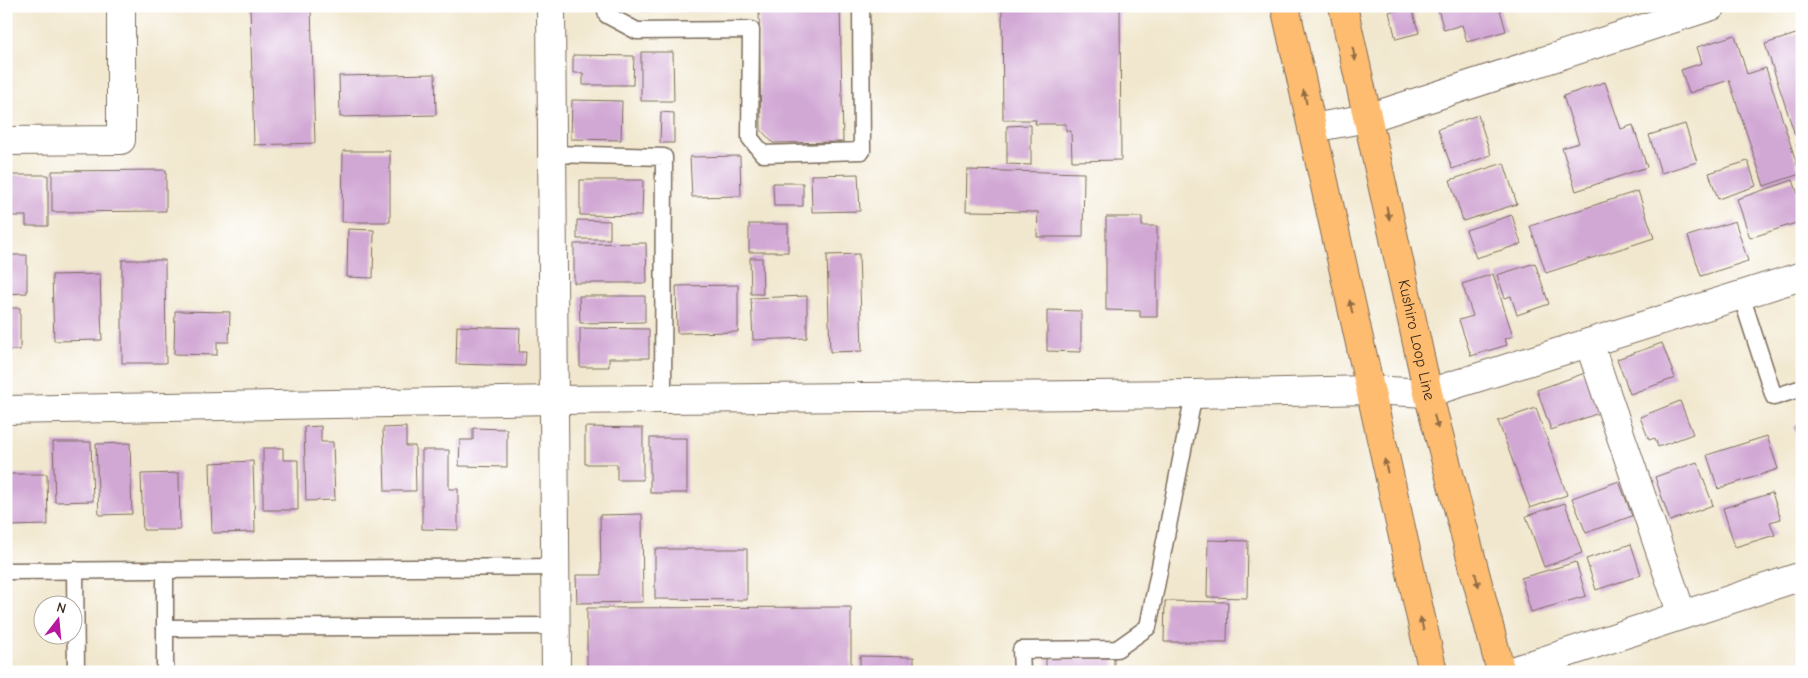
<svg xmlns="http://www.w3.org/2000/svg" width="1808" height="678" font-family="'Comic Neue',sans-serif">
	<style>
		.building { fill: #d1a7d4 }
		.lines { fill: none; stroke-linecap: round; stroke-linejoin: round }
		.service-casing { stroke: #7b6c5c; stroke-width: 19 }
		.minor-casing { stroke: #7b6c5c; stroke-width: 30 }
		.primary-casing { stroke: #7b6c5c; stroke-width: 30 }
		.service { stroke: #fff; stroke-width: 16 }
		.minor { stroke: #fff; stroke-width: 28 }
		.primary { stroke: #fdbc70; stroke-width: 28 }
		.oneway { fill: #926c43 }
		.labels { text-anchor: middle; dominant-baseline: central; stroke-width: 4.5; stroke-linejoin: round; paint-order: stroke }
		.street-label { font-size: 16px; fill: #3b2a1e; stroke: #fff }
	</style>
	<rect width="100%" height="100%" fill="#fff"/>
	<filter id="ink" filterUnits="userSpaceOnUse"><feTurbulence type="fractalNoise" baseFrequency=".02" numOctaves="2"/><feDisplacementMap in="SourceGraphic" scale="10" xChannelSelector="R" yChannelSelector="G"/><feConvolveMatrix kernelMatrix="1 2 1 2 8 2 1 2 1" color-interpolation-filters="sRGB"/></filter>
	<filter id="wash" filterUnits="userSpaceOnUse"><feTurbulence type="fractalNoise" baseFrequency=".0096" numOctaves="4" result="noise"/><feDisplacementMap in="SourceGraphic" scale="20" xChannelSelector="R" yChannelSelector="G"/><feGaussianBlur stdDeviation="1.12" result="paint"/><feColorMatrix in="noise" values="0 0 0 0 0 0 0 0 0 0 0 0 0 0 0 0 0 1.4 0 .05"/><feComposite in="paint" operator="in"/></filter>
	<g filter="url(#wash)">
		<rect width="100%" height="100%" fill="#f1e7ce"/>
		<g id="blocks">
			<g class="building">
				<polygon points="250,6 311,6 315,143 254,145"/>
				<polygon points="639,6 840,6 843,142 773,143 761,130 759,9 643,11"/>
				<polygon points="1002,6 1120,6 1121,160 1072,161 1071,131 1066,131 1066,124 1035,124 1036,120 1003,120"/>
				<polygon points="1411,6 1419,33 1396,39 1389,12"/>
				<polygon points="1437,6 1499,6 1506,31 1467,42 1462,25 1444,30"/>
				<polygon points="1802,32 1802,133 1795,135 1765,44"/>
				<polygon points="1735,35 1747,74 1766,68 1800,174 1764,186 1729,80 1689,93 1681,70 1702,63 1697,47"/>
				<polygon points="641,52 673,52 674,101 641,101"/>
				<polygon points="573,55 634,56 633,85 583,85 583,73 573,73"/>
				<polygon points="435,74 436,115 340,117 339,76"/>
				<polygon points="1605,82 1621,129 1633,125 1647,167 1576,191 1562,148 1579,143 1563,96"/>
				<polygon points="572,100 622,101 621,140 571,139"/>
				<polygon points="661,112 674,113 674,143 660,143"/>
				<polygon points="1478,115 1491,155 1452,169 1438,129"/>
				<polygon points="1685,124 1697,162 1661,173 1649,135"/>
				<polygon points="1031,125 1031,165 1007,164 1007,126"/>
				<polygon points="1802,142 1802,159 1801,159 1796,144"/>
				<polygon points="343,151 390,151 390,222 342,222"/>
				<polygon points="740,156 741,196 692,197 690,157"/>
				<polygon points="1748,161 1756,186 1718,199 1709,173"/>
				<polygon points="1504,163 1517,204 1463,221 1450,180"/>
				<polygon points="166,170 166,211 52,212 52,171"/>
				<polygon points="967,170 1084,173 1083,237 1037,237 1038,212 966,211"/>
				<polygon points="858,174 860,211 812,212 811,175"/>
				<polygon points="6,175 48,175 48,226 26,226 26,216 6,216"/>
				<polygon points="580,180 643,180 642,216 580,215"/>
				<polygon points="1793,180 1802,205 1802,221 1750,238 1737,199"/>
				<polygon points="773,183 803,183 803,206 774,206"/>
				<polygon points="1638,191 1654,238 1546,273 1530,226"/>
				<polygon points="1512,215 1521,244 1476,258 1466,230"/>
				<polygon points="1106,217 1142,217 1142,226 1157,226 1157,317 1140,317 1140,311 1106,310"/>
				<polygon points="577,220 610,221 610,239 577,239"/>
				<polygon points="1735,221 1748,261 1701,276 1688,236"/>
				<rect x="749" y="224" width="39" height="28"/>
				<polygon points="348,229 374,230 373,278 347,277"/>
				<polygon points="646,243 647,283 574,283 574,244"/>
				<polygon points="859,254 862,351 830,352 827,255"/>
				<polygon points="6,255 27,255 27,293 6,294"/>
				<polygon points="750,258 762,258 763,294 751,294"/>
				<polygon points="122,260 165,260 166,363 122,363"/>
				<polygon points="1535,263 1549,304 1517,315 1511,296 1505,298 1497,275"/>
				<polygon points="100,274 102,340 54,341 52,275"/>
				<polygon points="1493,274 1513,336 1505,339 1507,345 1471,356 1459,320 1473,316 1462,284"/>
				<polygon points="738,285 738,332 677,333 676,286"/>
				<polygon points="579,296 645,296 645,322 580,323"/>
				<polygon points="807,296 807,338 753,340 751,298"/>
				<rect x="6" y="308" width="14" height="42"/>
				<polygon points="1047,310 1081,311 1081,352 1047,351"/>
				<polygon points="175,311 230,312 229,342 217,342 217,355 174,354"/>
				<polygon points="457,326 520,328 519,352 526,352 525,366 456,364"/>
				<polygon points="580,328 649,329 649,358 609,358 609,367 580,367"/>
				<polygon points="1662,343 1675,378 1630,394 1617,359"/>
				<polygon points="1585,373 1599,413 1551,430 1537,390"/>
				<polygon points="1680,401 1693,434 1658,447 1655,438 1649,440 1640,417"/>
				<polygon points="1536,408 1567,495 1530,508 1498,421"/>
				<polygon points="1802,425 1802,447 1801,447 1794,427"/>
				<polygon points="321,426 321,442 333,442 335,500 306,501 304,427"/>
				<polygon points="406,427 406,446 415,446 416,491 385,491 383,428"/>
				<polygon points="585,427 643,428 643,480 617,480 617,464 585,464"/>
				<polygon points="473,428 507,429 507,467 459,466 460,440 473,440"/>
				<polygon points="1767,436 1778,469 1718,489 1707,455"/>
				<rect x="650" y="438" width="37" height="55"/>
				<polygon points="53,442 91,442 93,501 55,502"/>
				<polygon points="130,443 132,514 99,515 96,444"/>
				<polygon points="263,448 283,448 283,460 298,460 298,510 263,510"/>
				<polygon points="422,450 449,450 449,489 458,489 458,530 422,529"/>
				<polygon points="253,461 255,532 212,533 210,463"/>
				<polygon points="1697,462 1713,505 1670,521 1655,477"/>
				<polygon points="179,473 180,530 143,530 141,474"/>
				<polygon points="6,474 47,474 48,525 6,526"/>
				<polygon points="1619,481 1632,516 1586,533 1572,498"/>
				<polygon points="1772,493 1781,519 1770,522 1775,535 1735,547 1723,508"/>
				<polygon points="1565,503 1582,553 1544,567 1526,516"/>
				<polygon points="642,514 643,602 577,603 576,575 601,575 600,515"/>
				<polygon points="1208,540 1248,541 1247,598 1207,597"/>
				<polygon points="1631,544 1641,575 1596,590 1586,559"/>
				<polygon points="655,549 747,549 747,600 655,599"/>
				<polygon points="1576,562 1586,596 1531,612 1521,578"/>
				<polygon points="1165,601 1228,602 1227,642 1164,642"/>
				<polygon points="851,607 851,672 587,672 587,608"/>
				<polygon points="860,656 914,657 914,672 860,672"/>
				<rect x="1046" y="658" width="68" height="14"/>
			</g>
		</g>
	</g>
	<g filter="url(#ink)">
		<use href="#blocks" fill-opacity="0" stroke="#7b6c5c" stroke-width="1"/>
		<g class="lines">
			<g class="service-casing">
				<g id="service">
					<polyline points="605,6 607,15 637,31 751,30 750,138 763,154 862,151 861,6"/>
					<polyline points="552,154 664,157 663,399"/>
					<polyline points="1741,295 1774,397 1802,388"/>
					<polyline points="75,570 76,672"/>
					<polyline points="6,571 556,567"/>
					<polyline points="165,628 556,626"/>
					<polyline points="165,672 165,570"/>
					<polyline points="1022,672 1021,650 1117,649 1148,627 1194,394"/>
				</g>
			</g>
			<g class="minor-casing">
				<g id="minor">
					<polyline points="551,6 556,672"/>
					<polyline points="1312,128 1368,118 1712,6"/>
					<polyline points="6,141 121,140 121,6"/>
					<polyline points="1589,343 1682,615"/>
					<polyline points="6,410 555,400 1194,394 1369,390 1428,393 1802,276"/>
					<polyline points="1509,672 1802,576"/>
				</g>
			</g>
			<g class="primary-casing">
				<g id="primary">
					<polyline points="1285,6 1433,672"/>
					<path id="s1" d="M1343,6L1428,393L1501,672"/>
				</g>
			</g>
			<use href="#service" class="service"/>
			<use href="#minor" class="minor"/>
			<use href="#primary" class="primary"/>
		</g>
		<defs><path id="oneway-solid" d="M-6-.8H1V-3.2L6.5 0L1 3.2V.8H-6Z" transform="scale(1.25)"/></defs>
		<g class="oneway">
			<use href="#oneway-solid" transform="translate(1354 54) rotate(78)"/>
			<use href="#oneway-solid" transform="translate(1305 97) rotate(-103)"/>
			<use href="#oneway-solid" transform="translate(1388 213) rotate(78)"/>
			<use href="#oneway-solid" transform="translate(1351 307) rotate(-102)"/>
			<use href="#oneway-solid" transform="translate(1436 422) rotate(75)"/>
			<use href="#oneway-solid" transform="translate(1386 466) rotate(-103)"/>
			<use href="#oneway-solid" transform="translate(1477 580) rotate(75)"/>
			<use href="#oneway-solid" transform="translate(1422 624) rotate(-103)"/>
		</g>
	</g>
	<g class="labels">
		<g class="street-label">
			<text stroke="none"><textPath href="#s1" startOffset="342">Kushiro Loop Line</textPath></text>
		</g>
	</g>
	<rect width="1808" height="678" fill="none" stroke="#fff" stroke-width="25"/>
	<g transform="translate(58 620) rotate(16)"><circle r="24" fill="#ffffff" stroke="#b1aaa5"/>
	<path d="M0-4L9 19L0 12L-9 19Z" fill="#b5179e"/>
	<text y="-8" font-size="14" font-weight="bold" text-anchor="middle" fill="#3b2a1e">N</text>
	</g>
</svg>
